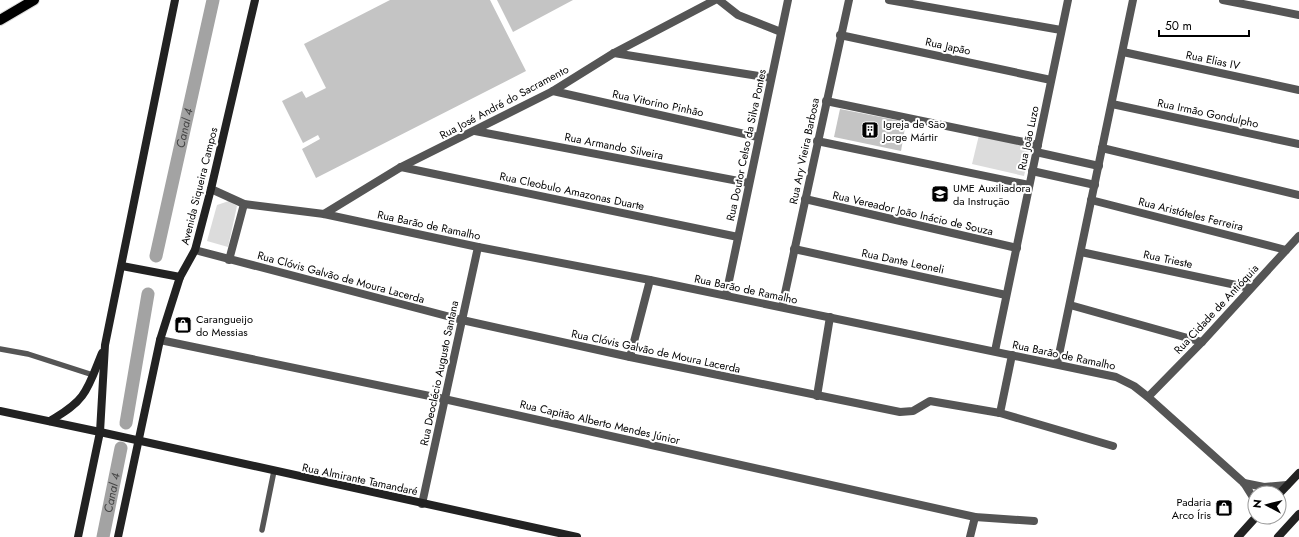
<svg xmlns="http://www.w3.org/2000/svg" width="1299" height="537" font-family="Jost,sans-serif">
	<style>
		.green { fill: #dcdcdc }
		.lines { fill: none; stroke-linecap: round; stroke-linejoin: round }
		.canal { stroke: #a3a3a3; stroke-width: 13 }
		.building { fill: #c4c4c4 }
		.primary-casing { stroke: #dbdbdb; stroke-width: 12 }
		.lane { stroke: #555; stroke-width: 5.5 }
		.street { stroke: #555; stroke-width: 8 }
		.secondary { stroke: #222; stroke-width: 8 }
		.primary { stroke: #000; stroke-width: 10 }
		.labels { text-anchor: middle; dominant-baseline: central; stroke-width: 4; stroke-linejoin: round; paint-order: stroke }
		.street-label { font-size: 11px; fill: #000; stroke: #fff }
		.poi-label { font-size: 11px; fill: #000; stroke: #fff; text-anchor: start }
		.water-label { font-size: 12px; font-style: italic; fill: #444; stroke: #fff }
	</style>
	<rect width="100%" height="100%" fill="#fff"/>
	<g class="green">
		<polygon points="979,135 1031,145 1024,176 972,164"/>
		<polygon points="229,201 237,206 228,247 207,241 217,205"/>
	</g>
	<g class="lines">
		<g class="canal">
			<path id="s1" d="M156,256L213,0"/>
			<polyline points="126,423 148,294"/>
			<path id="s2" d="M103,537L121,448"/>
		</g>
	</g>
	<g class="building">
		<polygon points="390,0 490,0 526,71 316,178 302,149 320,139 318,135 303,143 282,101 302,91 306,98 326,88 304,44"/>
		<polygon points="497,0 573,0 513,32"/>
		<polygon points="840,109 906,122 901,151 834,137"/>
	</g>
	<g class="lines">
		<g class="primary-casing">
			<polyline id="primary" points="0,20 34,0"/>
		</g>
		<g class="lane">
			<polyline points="0,349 28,354 93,375"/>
			<polyline points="262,530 274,471"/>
		</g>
		<g class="street">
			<polyline points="719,0 738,15 781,32"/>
			<polyline points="889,0 1061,30"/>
			<polyline points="1223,0 1299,15"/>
			<polyline points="840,35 1051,80"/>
			<polyline points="1123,52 1299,90"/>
			<polyline points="614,53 771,78"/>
			<polyline points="553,91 758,137"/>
			<polyline points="826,101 1038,145"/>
			<polyline points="1112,104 1299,144"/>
			<polyline points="475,131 749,183"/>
			<polyline points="817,141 1029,185"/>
			<polyline points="1102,148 1299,195"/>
			<polyline points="1036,152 1099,166"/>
			<polyline points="401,167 738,237"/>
			<polyline points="1032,171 1095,185"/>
			<polyline points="211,189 244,204 324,214 478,247 650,280 1116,377 1134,386 1148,397 1244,483 1254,499 1255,503"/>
			<polyline points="805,199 1017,248"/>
			<polyline points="1091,200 1286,250"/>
			<polyline points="324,214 401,167 553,91 614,53 715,0"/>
			<polyline points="794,249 1006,295"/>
			<polyline points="195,250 462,320 630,357 900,412 913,411 930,401 1000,413 1113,446"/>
			<polyline points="1081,252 1250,288"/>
			<polyline points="229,260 244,204"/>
			<polyline points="726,295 788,0"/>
			<polyline points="1070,305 1202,342"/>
			<polyline points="782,307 849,0"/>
			<polyline points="160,340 444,399 975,517 1034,521"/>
			<polyline points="995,351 1068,0"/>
			<polyline points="630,357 650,280"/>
			<polyline points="1057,364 1133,0"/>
			<polyline points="817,396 830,317"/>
			<polyline points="1148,397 1202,342 1299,236"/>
			<polyline points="1000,413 1012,355"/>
			<polyline points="1244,483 1264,487 1287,485"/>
			<polyline points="422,504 478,247"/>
			<polyline points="970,537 975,517"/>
		</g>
		<g class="secondary">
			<polyline points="122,266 180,277"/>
			<polyline points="0,411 100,432 577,537"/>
			<path d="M50,421C61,414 74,407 82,396C91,384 96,367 102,353"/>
			<polyline points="1279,494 1299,473"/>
			<polyline points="78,537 100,432 105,345 175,0"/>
			<polyline points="118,537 160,340 180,277 195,250 211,189 255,0"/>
			<polyline points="1238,537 1256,517"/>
			<polyline points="1278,537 1299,514"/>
		</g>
		<use href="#primary" class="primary"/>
	</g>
	<defs>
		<g id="building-square" transform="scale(0.9)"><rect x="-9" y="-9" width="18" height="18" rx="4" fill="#000" stroke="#fff"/><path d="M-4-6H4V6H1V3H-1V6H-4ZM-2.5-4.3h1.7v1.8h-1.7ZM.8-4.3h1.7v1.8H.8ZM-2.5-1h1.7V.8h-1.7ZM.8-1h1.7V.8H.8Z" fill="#fff"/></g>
		<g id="school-square" transform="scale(0.9)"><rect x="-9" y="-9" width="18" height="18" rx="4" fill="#000" stroke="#fff"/><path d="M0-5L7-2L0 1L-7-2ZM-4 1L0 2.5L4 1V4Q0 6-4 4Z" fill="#fff"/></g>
		<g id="shop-square" transform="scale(0.9)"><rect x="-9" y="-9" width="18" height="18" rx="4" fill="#000" stroke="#fff"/><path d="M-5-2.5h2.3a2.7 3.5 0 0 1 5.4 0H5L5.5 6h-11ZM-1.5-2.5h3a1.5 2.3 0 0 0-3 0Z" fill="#fff"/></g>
	</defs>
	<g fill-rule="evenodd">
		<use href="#building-square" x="870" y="130"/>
		<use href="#school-square" x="940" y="194"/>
		<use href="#shop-square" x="183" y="325"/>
		<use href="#shop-square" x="1224" y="508"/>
	</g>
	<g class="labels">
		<g class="street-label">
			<text transform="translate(948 46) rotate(12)">Rua Japão</text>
			<text transform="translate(1213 60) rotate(12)">Rua Elias IV</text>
			<text transform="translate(504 102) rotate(-28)">Rua José André do Sacramento</text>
			<text transform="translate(658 103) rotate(12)">Rua Vitorino Pinhão</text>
			<text transform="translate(1208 113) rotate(12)">Rua Irmão Gondulpho</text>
			<text transform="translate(1028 138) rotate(-78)">Rua João Luzo</text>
			<text transform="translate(746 145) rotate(-78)">Rua Doutor Celso da Silva Pontes</text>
			<text transform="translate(614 146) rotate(11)">Rua Armando Silveira</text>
			<text transform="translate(804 151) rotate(-78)">Rua Ary Vieira Barbosa</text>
			<text transform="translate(199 186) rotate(-76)">Avenida Siqueira Campos</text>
			<text transform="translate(572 191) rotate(12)">Rua Cleobulo Amazonas Duarte</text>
			<text transform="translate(913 213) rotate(13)">Rua Vereador João Inácio de Souza</text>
			<text transform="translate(1191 214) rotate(14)">Rua Aristóteles Ferreira</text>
			<text transform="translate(429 225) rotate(12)">Rua Barão de Ramalho</text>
			<text transform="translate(1168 259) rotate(12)">Rua Trieste</text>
			<text transform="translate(903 261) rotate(12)">Rua Dante Leoneli</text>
			<text transform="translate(341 277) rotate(15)">Rua Clóvis Galvão de Moura Lacerda</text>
			<text transform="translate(746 289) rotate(12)">Rua Barão de Ramalho</text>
			<text transform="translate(1216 309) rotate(-47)">Rua Cidade de Antióquia</text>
			<text transform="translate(656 351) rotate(12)">Rua Clóvis Galvão de Moura Lacerda</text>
			<text transform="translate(1064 355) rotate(12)">Rua Barão de Ramalho</text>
			<text transform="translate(439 373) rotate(-78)">Rua Deoclécio Augusto Santana</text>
			<text transform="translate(600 422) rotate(13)">Rua Capitão Alberto Mendes Júnior</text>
			<text transform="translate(360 479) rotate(12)">Rua Almirante Tamandaré</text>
		</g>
		<g class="poi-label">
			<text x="883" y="124">Igreja de São<tspan x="883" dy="13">Jorge Mártir</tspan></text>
			<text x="953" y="188">UME Auxiliadora<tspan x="953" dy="13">da Instrução</tspan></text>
			<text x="196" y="319">Carangueijo<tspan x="196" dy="13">do Messias</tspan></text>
			<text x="1211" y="502" text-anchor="end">Padaria<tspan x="1211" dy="13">Arco Íris</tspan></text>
		</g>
		<g class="water-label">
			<text stroke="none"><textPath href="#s1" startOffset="131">Canal 4</textPath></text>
			<text stroke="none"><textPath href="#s2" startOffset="45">Canal 4</textPath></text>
		</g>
	</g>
	<g transform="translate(1267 505) rotate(277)"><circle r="19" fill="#ffffff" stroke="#999999"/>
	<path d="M0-3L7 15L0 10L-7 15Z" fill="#000000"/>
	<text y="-6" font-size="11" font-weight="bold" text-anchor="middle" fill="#000000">N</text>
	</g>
	<path d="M1159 30v6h90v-6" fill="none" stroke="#000000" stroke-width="2"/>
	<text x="1165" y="30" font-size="12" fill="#000000" stroke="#ffffff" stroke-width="3" paint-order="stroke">50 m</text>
</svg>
